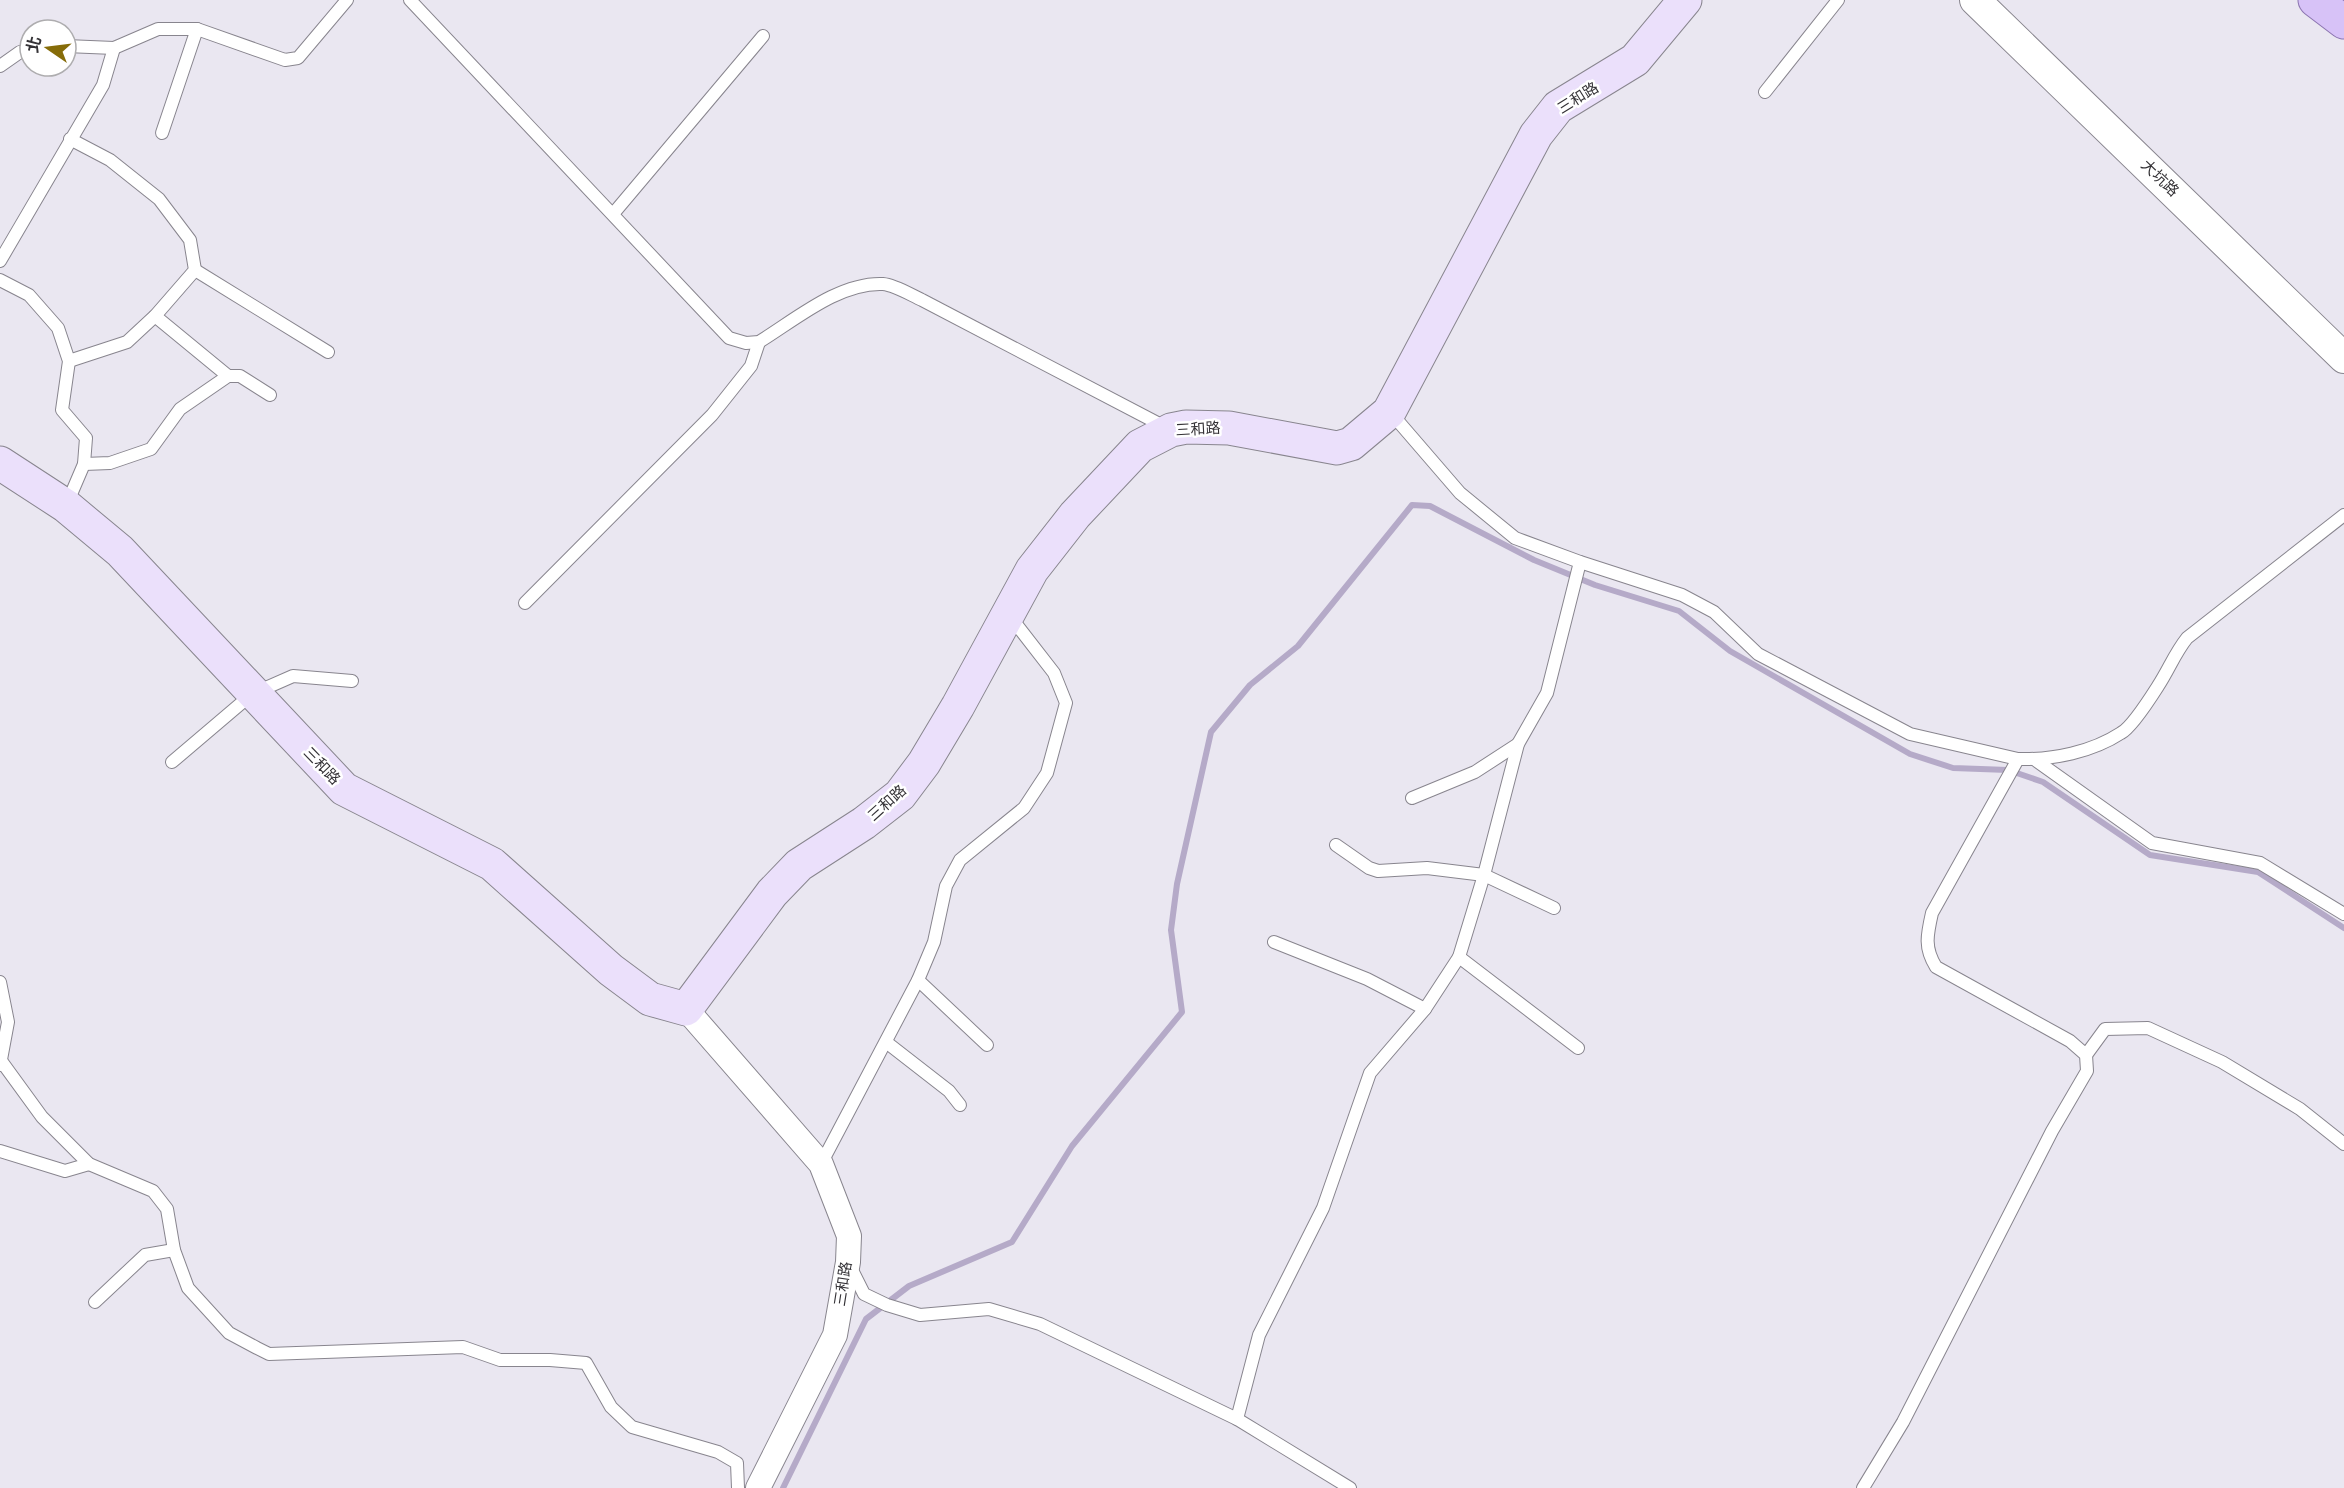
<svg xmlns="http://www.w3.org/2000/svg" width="2344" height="1488" font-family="'Nunito Sans','Noto Sans TC',sans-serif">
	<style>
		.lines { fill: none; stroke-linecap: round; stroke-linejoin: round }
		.stream { stroke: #b5aac8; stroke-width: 6 }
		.service-casing { stroke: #88858e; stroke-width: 14 }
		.minor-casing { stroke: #88858e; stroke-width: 26 }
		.tertiary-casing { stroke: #88858e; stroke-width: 32 }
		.secondary-casing { stroke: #88858e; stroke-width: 35 }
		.primary-casing { stroke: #8c75b0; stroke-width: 35 }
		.service { stroke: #fff; stroke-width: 12 }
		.minor { stroke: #fff; stroke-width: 24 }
		.tertiary { stroke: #fff; stroke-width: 30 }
		.secondary { stroke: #ebe0fb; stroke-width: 33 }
		.primary { stroke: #d7c2f7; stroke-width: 33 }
		.labels { text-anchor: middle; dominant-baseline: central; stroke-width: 5; stroke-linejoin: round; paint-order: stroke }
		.street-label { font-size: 15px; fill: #343236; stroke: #fff }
	</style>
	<rect width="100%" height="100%" fill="#eae7f1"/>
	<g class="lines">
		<polyline class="stream" points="783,1488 866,1319 909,1286 1012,1242 1072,1146 1182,1012 1171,930 1177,884 1211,732 1250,685 1298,646 1412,505 1430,506 1534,560 1595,585 1679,611 1730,651 1910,754 1953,768 2008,770 2043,782 2150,855 2258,872 2344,928"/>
		<g class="service-casing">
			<g id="service">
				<path d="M410,0L729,338L746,343L759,342C795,320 839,282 883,284C895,285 911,295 922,300L1167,428"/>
				<polyline points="66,46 114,48 158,29 197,29 285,60 298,58 347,0"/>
				<polyline points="0,66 20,52 30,50"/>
				<polyline points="1765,92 1838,0"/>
				<polyline points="162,133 197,29"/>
				<polyline points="613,214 763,36"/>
				<polyline points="0,261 103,85 114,48"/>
				<polyline points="195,270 328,352"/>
				<polyline points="0,280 29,295 58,328 69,361 62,410 86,438 84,464 66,506"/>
				<polyline points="155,316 228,376 240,376 270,395"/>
				<polyline points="69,361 127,342 155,316 195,270 190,240 159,199 110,160 70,139"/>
				<path d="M1391,413L1460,493L1515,538L1580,562L1682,595L1714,612L1758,654L1910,734L2018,759C2053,760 2092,752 2121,733C2132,727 2151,697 2158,686C2169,669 2175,653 2187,638L2344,515"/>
				<polyline points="84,464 110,463 151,449 180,409 228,376"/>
				<polyline points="525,603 712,415 751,366 759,342"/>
				<polyline points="2034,759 2152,843 2260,863 2344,914"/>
				<polyline points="172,762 252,694 293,676 352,681"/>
				<polyline points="1412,798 1475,772 1518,744"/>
				<polyline points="1336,845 1369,868 1378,871 1427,868 1484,875 1554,908"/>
				<polyline points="1274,942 1367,979 1425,1009"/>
				<polyline points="1459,957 1578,1048"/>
				<polyline points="918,980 987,1045"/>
				<polyline points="0,982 8,1022 0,1065"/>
				<polyline points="886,1042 949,1091 960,1105"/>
				<polyline points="2086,1055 2105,1029 2148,1028 2222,1062 2300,1109 2344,1144"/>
				<polyline points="2,1062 42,1117 89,1164 153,1191 167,1209 174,1250 188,1288 229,1333 257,1348 269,1354 463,1347 500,1360 550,1360 586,1363 611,1407 632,1427 718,1452 737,1463 738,1488"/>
				<polyline points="0,1151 65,1171 89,1164"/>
				<polyline points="821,1164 918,980 934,942 946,886 960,860 1024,808 1047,773 1066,703 1054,673 1009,615"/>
				<polyline points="850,1266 864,1294 887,1305 920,1315 989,1309 1040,1324 1237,1419 1350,1488"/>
				<polyline points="95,1302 145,1255 174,1250"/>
				<polyline points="1237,1419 1259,1335 1323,1208 1370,1073 1425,1009 1459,957 1484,875 1518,744 1547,693 1580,562"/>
				<path d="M1863,1488L1903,1422L2052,1131L2087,1071L2086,1055L2070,1041L1936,967C1924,948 1927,935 1932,913L2018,759"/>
			</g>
		</g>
		<g class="minor-casing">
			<polyline id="minor" points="686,1009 821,1164 849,1236 848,1262 835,1335 758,1488"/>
		</g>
		<g class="tertiary-casing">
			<polyline id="tertiary" points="1975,0 2344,358"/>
		</g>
		<g class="secondary-casing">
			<polyline id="secondary" points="0,463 66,506 120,551 344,789 492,864 611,970 650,999 686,1009 772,893 799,865 864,823 900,795 924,763 958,706 1032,570 1075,515 1140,446 1171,430 1186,427 1229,428 1337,448 1351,444 1389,412 1536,135 1558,107 1635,60 1685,0"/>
		</g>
		<g class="primary-casing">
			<polyline id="primary" points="2315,0 2344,22"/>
		</g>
		<use href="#service" class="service"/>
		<use href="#minor" class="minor"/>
		<use href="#tertiary" class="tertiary"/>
		<use href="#secondary" class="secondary"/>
		<use href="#primary" class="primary"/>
	</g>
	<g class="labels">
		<g class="street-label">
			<text transform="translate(1578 98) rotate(-32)">三和路</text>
			<text transform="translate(2160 178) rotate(44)">大坑路</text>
			<text transform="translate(1198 429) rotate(-3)">三和路</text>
			<text transform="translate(322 766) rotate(46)">三和路</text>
			<text transform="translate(887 803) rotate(-42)">三和路</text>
			<text transform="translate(843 1284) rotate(-81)">三和路</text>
		</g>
	</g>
	<g transform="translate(48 48) rotate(284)"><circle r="28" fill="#ffffff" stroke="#aeadaf" stroke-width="1.5"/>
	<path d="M0-4.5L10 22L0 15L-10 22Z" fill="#866c09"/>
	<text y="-9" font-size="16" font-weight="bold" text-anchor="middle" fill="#343236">北</text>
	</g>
</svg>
